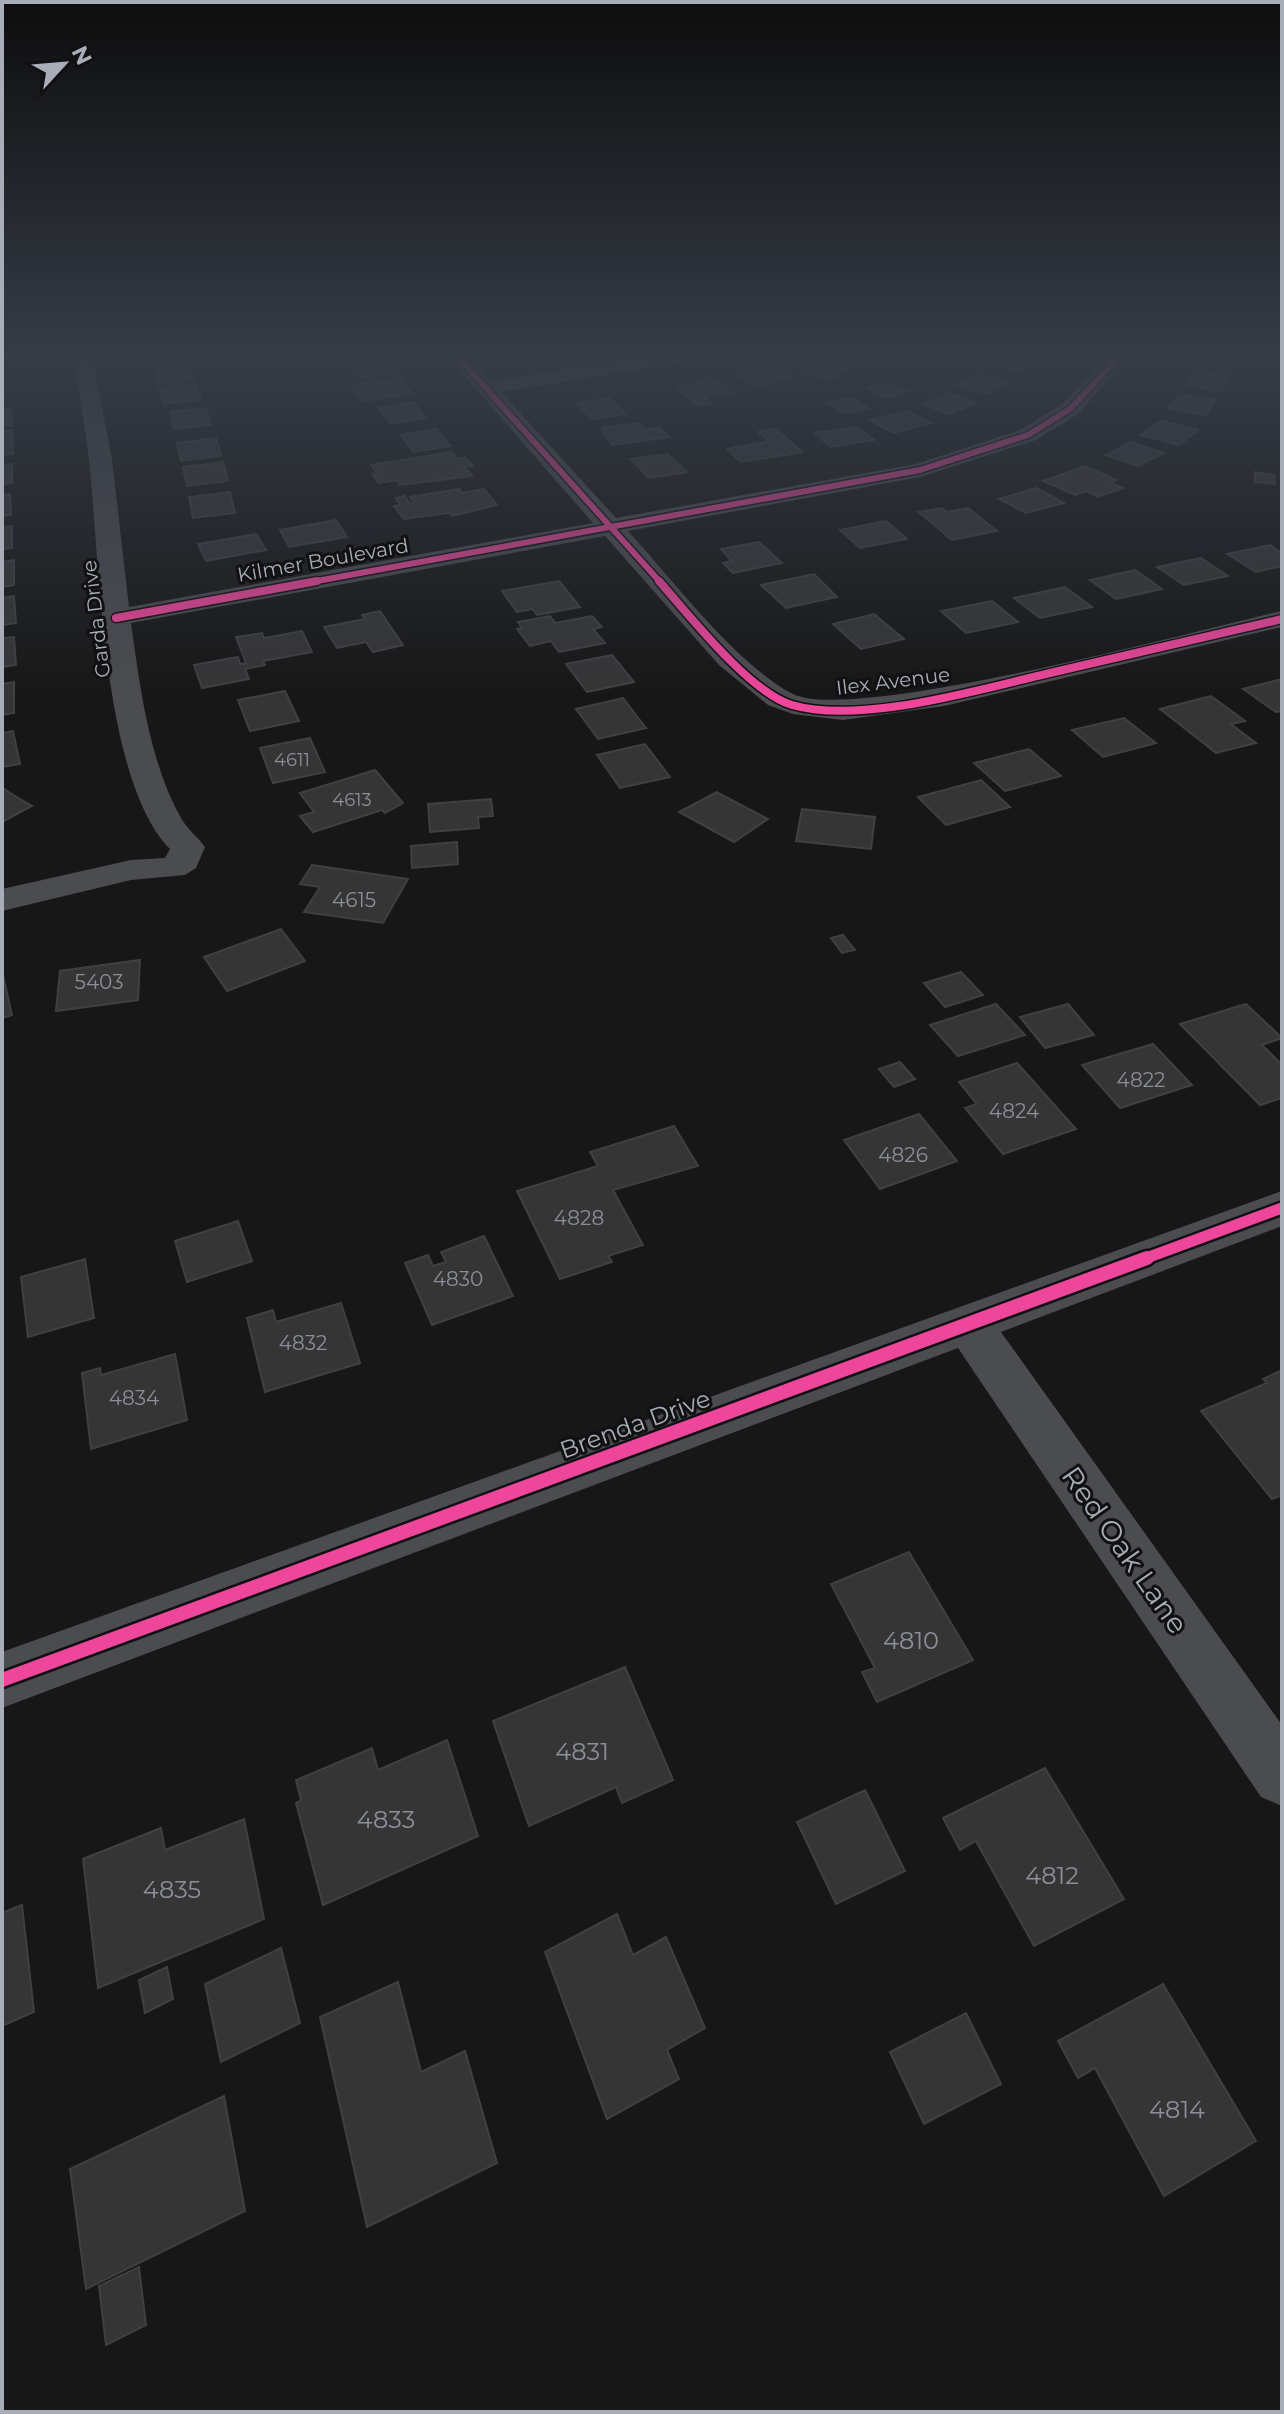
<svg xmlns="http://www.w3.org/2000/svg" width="1284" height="2414" font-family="Montserrat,sans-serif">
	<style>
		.building { fill: #353536; stroke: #3f4043; stroke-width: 2 }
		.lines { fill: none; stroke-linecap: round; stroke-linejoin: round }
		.minor { fill: #4b4c50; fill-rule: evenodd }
		.cycleway-far3-casing { stroke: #111113; stroke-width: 9 }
		.cycleway-far2-casing { stroke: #111113; stroke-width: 11 }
		.cycleway-far1-casing { stroke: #111113; stroke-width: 16 }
		.cycleway-casing { stroke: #111113; stroke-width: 19 }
		.cycleway-far3 { stroke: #ed469a; stroke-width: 6 }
		.cycleway-far2 { stroke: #ed469a; stroke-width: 8 }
		.cycleway-far1 { stroke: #ed469a; stroke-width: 11 }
		.cycleway { stroke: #ed469a; stroke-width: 14 }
		.labels { text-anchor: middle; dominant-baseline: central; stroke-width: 6; stroke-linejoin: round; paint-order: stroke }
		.far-number-label { font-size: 18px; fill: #8b8f98 }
		.far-street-label { font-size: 20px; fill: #a8adb8; stroke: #111113 }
		.number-label { font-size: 20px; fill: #8b8f98 }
		.street-label { font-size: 24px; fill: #a8adb8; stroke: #111113 }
		.near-number-label { font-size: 24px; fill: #8b8f98 }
		.near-street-label { font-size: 28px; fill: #a8adb8; stroke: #111113 }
	</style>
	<rect width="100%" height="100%" fill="#171717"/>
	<g class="building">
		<polygon points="800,357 841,357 859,364 829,374 837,377 826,380 804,371 812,369 791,360"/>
		<polygon points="996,357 1031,357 1035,358 1021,371 988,365"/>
		<polygon points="1208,357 1246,357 1237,369 1203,364"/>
		<polygon points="382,359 394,373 358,378 347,364"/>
		<polygon points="190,365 194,380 158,384 155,368"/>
		<polygon points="773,368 792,378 756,386 737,375"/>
		<polygon points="1196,371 1230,377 1220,391 1185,385"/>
		<polygon points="978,374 1009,381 988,394 958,386"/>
		<polygon points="400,378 413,394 362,401 351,385"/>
		<polygon points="713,378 731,393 704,397 711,403 697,405 676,388"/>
		<polygon points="886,383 908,391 888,398 866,389"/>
		<polygon points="196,384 201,400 164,404 159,388"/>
		<polygon points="950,393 977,403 949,414 922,404"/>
		<polygon points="1180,394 1216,400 1206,415 1168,408"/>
		<polygon points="609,398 626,414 592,419 576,403"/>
		<polygon points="851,398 869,408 845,413 827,403"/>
		<polygon points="414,402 426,418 391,424 379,408"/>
		<polygon points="206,408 211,425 174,429 170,412"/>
		<polygon points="10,409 13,425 2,427 2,410"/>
		<polygon points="906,411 931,423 894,433 870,420"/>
		<polygon points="1161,421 1198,430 1179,445 1141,435"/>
		<polygon points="638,423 645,430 659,427 669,437 612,445 601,428"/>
		<polygon points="857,427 874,440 831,447 815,433"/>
		<polygon points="436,429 450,446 413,452 401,435"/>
		<polygon points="775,429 803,452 741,462 727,449 769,441 758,432"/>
		<polygon points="12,430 13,454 2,455 2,431"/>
		<polygon points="216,438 221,456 181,461 177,443"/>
		<polygon points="1131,442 1164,453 1138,466 1106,455"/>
		<polygon points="452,452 457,459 465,457 473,466 464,467 472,476 400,485 397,480 379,483 372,474 377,473 371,465"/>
		<polygon points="668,454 687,472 649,478 631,459"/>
		<polygon points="223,462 228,481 187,486 183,467"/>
		<polygon points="12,464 12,483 2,484 2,465"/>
		<polygon points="1085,466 1116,480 1110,482 1123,488 1098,497 1086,491 1075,495 1043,481"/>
		<polygon points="1255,472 1274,475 1275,484 1255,482"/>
		<polygon points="1036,488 1064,503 1026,513 999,499"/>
		<polygon points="459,489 462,493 484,489 497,505 452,516 449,513 404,519 394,506 400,505 396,498 405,496 410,504 414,503 410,497"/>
		<polygon points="230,492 235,513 193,518 189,497"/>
		<polygon points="10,494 11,515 2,516 2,495"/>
		<polygon points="942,508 947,512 968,508 997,531 952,540 919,512"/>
		<polygon points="336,520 347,537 289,547 280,530"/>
		<polygon points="886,521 907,539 860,548 840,530"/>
		<polygon points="12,526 12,548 2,549 2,527"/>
		<polygon points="256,534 266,550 206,561 198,544"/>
		<polygon points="759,542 782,563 733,573 723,563 732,561 721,549"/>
		<polygon points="1270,545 1282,553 1282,566 1256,572 1227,554"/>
		<polygon points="1201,558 1228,576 1184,585 1157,567"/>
		<polygon points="14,560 14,585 2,587 2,562"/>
		<polygon points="1135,570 1162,589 1116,599 1090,580"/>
		<polygon points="814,574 837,597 786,608 761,585"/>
		<polygon points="559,581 580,607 537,615 533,609 517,612 502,591"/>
		<polygon points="1065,587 1092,607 1040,618 1014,598"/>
		<polygon points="14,596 16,623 2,625 2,598"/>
		<polygon points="992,601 1018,622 966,633 941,611"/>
		<polygon points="380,611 403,645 373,652 366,642 337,648 324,627 365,619 362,615"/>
		<polygon points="874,614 904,639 861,649 833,624"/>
		<polygon points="550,616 555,623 592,616 602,627 593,629 605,643 559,652 551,641 530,646 517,629 522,628 518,622"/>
		<polygon points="302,631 312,652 263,661 265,665 245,669 249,679 202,688 194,665 238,657 240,664 246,663 236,637 262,633 264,638"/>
		<polygon points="14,637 16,665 2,667 2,638"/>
		<polygon points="612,655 634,682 587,692 566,664"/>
		<polygon points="1282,679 1282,711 1276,712 1243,689"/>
		<polygon points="14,682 14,713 2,715 2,684"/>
		<polygon points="285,691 299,721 250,731 238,700"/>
		<polygon points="1211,696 1245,721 1231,724 1256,743 1216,753 1160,709"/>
		<polygon points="623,698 646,728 598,739 576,709"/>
		<polygon points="1124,718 1156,743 1103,757 1072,730"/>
		<polygon points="13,731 20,764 2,767 2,733"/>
		<polygon points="310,738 325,772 273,783 260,748"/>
		<polygon points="645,744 670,777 620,788 597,755"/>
		<polygon points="1029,749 1061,776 1005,791 974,763"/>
		<polygon points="375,770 403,803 385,813 382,810 313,832 300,816 314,812 300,793"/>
		<polygon points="981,780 1010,807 946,825 918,797"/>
		<polygon points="2,787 10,793 32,806 2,822"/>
		<polygon points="717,792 720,794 768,819 734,842 679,812"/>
		<polygon points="491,799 493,816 478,817 479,828 430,832 428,804"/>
		<polygon points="802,809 875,817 871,849 796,841"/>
		<polygon points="457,842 458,864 412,868 411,846"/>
		<polygon points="312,865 408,879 383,923 304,912 320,887 300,884"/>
		<polygon points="281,929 305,961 227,991 204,957"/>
		<polygon points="843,935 855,950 842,953 831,938"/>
		<polygon points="140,960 138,1000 56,1011 60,971"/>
		<polygon points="2,971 12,1015 2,1018"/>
		<polygon points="961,972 983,995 945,1007 924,983"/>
		<polygon points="996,1004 1025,1035 958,1056 930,1025"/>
		<polygon points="1068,1004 1094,1035 1045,1048 1020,1017"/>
		<polygon points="1246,1004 1282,1038 1262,1045 1282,1065 1282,1098 1260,1105 1180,1024"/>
		<polygon points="1153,1044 1192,1085 1120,1108 1082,1065"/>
		<polygon points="900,1062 915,1079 894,1087 879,1069"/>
		<polygon points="1017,1063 1076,1129 1003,1154 965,1108 977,1104 959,1082"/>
		<polygon points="919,1114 957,1161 880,1189 844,1140"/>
		<polygon points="674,1126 698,1166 613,1190 643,1245 608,1256 612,1262 560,1279 517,1191 598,1166 590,1152"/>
		<polygon points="238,1221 252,1261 187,1282 175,1241"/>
		<polygon points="484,1236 513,1296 432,1325 405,1263 428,1255 433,1266 446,1262 441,1252"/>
		<polygon points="85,1259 94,1318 28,1337 21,1277"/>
		<polygon points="341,1303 360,1363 265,1392 247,1318 273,1310 276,1322"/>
		<polygon points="175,1354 187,1420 91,1449 82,1373 100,1368 101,1375"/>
		<polygon points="1282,1370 1282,1495 1272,1499 1201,1411 1267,1383 1263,1379"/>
		<polygon points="909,1552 973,1660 877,1702 862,1672 875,1668 831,1584"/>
		<polygon points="625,1667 673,1780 622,1803 616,1787 529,1826 493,1721"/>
		<polygon points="447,1740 478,1836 323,1905 296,1803 301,1800 296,1780 372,1748 378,1770"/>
		<polygon points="1045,1768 1124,1899 1034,1946 976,1841 960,1850 943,1818"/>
		<polygon points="865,1790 905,1871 836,1904 797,1822"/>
		<polygon points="244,1819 264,1919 98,1988 83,1859 161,1828 165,1850"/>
		<polygon points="22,1905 34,2012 2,2026 2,1913"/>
		<polygon points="617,1914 633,1955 666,1937 705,2028 667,2050 679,2079 607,2119 545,1952"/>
		<polygon points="281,1948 300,2023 221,2062 205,1984"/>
		<polygon points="167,1967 173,1999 145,2013 139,1980"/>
		<polygon points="398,1982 421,2072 465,2051 497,2163 367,2227 320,2017"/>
		<polygon points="1163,1984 1256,2141 1164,2196 1095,2068 1078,2078 1058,2041"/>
		<polygon points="966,2013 1001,2084 924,2124 890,2052"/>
		<polygon points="224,2096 245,2211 86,2289 70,2169"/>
		<polygon points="139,2267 146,2325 106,2345 99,2286"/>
	</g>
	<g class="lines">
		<g class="minor">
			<path d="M72,357H92L112,459L129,607L593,523L448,357H469L491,381L640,357H691L681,363L501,392L616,518L916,464L1020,430L1062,404L1107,357H1129L1078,414L1036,440L920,477L628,531C674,581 733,661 791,693C848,726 1201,629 1282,611V627L944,706L843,720L793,714L768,705L719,665L605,536L131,623C140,687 149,761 181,818C187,829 198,837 205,847L196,868L185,875L131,880L2,911V889L131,860L165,858L170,849C101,779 100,558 89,460C85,425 79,391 72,357Z"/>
			<polygon points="1282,1191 1282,1226 1001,1332 1282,1725 1282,1806 1261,1797 958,1348 2,1708 2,1652"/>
		</g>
		<g class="cycleway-far3-casing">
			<g id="cycleway-far3">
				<polyline points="458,357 661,583"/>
				<polyline points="306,583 920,470 1028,435 1070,409 1119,357"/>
			</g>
		</g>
		<g class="cycleway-far2-casing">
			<g id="cycleway-far2">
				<path d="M659,581C689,615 749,692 792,705C861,725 980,689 1050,673C1127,655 1205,637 1282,619"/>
				<polyline points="116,618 317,581"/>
			</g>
		</g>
		<g class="cycleway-far1-casing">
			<polyline id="cycleway-far1" points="1141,1260 1282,1208"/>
		</g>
		<g class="cycleway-casing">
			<polyline id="cycleway" points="2,1680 1147,1258"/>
		</g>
		<use href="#cycleway-far3" class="cycleway-far3"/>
		<use href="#cycleway-far2" class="cycleway-far2"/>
		<use href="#cycleway-far1" class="cycleway-far1"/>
		<use href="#cycleway" class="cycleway"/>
	</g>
	<linearGradient id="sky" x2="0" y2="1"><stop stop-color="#0d0d0d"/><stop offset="0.51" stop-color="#363c47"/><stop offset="1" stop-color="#363c47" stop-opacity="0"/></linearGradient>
	<rect width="1284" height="695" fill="url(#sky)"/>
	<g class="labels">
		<g class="far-number-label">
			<text x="292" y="760">4611</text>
			<text x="352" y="800">4613</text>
		</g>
		<g class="far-street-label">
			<text transform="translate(323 560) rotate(-10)">Kilmer Boulevard</text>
			<text transform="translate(96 619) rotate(-97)">Garda Drive</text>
			<text transform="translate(893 681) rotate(-7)">Ilex Avenue</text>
		</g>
		<g class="number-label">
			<text x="354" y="900">4615</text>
			<text x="99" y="982">5403</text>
			<text x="1141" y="1080">4822</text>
			<text x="1014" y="1111">4824</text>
			<text x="903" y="1155">4826</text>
			<text x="579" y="1218">4828</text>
			<text x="458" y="1279">4830</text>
			<text x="303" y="1343">4832</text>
			<text x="134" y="1398">4834</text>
		</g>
		<g class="street-label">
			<text transform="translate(635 1424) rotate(-20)">Brenda Drive</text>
		</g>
		<g class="near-number-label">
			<text x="911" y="1640">4810</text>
			<text x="582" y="1751">4831</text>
			<text x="386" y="1819">4833</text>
			<text x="1052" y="1875">4812</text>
			<text x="172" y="1889">4835</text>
			<text x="1177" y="2109">4814</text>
		</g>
		<g class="near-street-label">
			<text transform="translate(1125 1550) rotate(55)">Red Oak Lane</text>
		</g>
	</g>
	<rect width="1284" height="2414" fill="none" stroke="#a8adb8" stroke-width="8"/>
	<g transform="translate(64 64) rotate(64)" stroke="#111113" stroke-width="6" paint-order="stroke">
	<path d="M0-6L14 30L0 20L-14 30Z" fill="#a8adb8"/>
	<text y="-12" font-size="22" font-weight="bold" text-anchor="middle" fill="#a8adb8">N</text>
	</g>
</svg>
